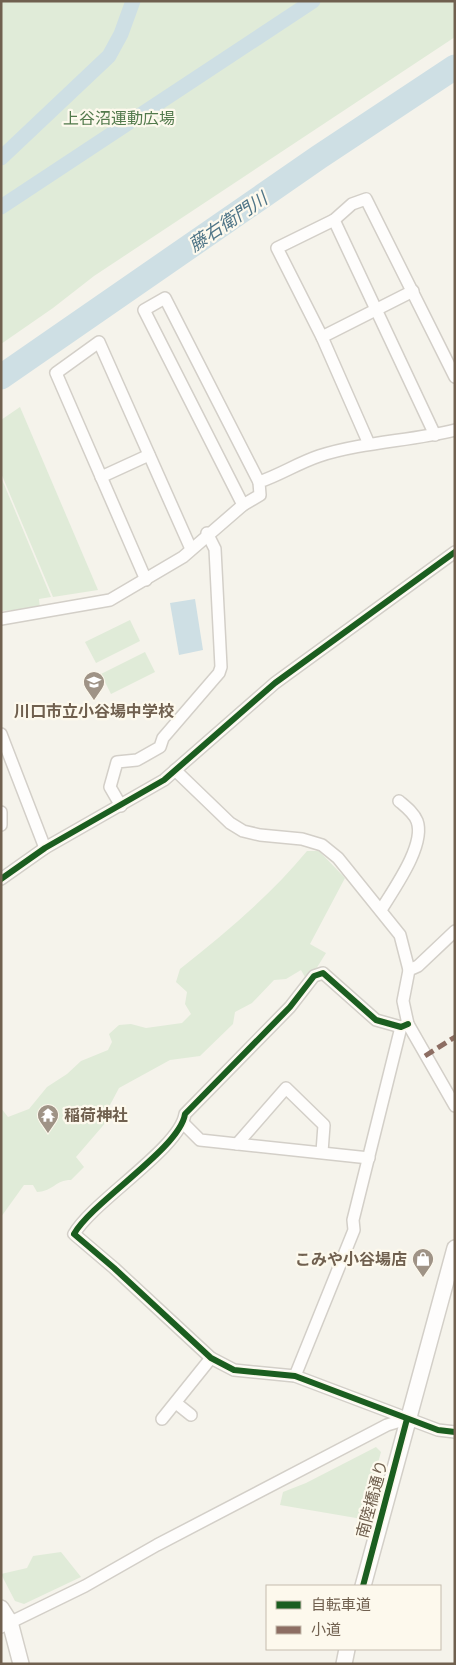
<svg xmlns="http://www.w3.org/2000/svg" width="456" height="1665" font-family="Cabin,'Noto Sans JP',sans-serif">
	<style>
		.green { fill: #e0ebd8 }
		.water { fill: #cedfe4 }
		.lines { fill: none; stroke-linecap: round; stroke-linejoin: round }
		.canal { stroke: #cedfe4; stroke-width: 15 }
		.river { stroke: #cedfe4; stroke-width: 25 }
		.minor-casing { stroke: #d3cfc8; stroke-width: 14 }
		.tertiary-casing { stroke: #d3cfc8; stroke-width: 18 }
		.minor { stroke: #fefdfc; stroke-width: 11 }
		.tertiary { stroke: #fefdfc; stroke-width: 15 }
		.quiet { stroke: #8d6e63; stroke-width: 5; stroke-dasharray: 10 5; stroke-linecap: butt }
		.cycleway-casing { stroke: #fdf9ed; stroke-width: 9 }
		.cycleway { stroke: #1b5e20; stroke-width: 6 }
		.labels { text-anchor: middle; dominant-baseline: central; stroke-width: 4.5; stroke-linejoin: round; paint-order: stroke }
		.park-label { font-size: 16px; fill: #527a4c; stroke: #fdf9ed }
		.poi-label { font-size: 16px; font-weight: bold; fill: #70604f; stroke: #fdf9ed }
		.street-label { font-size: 16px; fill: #70604f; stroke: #fdf9ed }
		.water-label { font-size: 18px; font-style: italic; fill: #4f7587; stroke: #fdf9ed }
	</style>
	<rect width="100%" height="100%" fill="#f5f3eb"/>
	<g class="green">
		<polygon points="1,1 455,1 455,37 94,276 53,308 1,344"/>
		<polygon points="20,407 98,590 53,597 1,473 1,420"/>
		<polygon points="1,477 51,597 39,599 40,608 1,611"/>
		<polygon points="130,620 140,641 96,663 85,642"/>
		<polygon points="145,652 155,672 111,694 101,674"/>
		<path d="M307,851H319L345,878L310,944L326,953L316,969L305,977L301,970L286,979L274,980L252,1003L235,1012L233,1024L200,1056L170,1060L119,1088L110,1105L107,1121L76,1157L84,1167L71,1180C55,1180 54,1191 37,1192L33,1185H24L1,1217V1108L8,1117L29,1109L47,1087L67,1074L81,1061L108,1050L112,1042L109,1034L119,1025L131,1024L146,1028L182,1023L191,1014L185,1004L187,992L176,982L180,969C225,933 270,896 307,851Z"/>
		<polygon points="376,1447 381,1452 362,1519 280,1505 283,1492 306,1483"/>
		<polygon points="61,1552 81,1577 24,1604 15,1601 1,1574 27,1568 33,1556"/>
	</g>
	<polygon class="water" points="195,599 203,650 179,655 170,603"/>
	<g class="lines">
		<g class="canal">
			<polyline points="1,158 109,56 121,34 133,1"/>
			<polyline points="1,207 313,1"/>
		</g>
		<polyline class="river" points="1,377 319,157 455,67"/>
		<g class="minor-casing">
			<g id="minor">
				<polyline points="334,220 435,435"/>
				<polyline points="322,337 413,291"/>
				<polyline points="369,444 322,337 277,248 334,220 352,204 366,199 455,377"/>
				<polyline points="101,477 149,455"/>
				<polyline points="243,505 144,310 165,298 259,482"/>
				<polyline points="146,580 56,373 99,342 191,549"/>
				<path d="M1,619L110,600L183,557L243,505L260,495L259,482C280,475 298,463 319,456C363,442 410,441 455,430"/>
				<polyline points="1,734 45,848"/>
				<polyline points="175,770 230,823 243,831 260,835 302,839 322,845 338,858 400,935 409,970"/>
				<polyline points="121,806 110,787 117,762 137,760 160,747 163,738 219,673 221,667 215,549 207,533"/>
				<polyline points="1,812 1,825"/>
				<polyline points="1,879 45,848 164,780 275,683 455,552"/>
				<path d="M381,910C393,890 426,845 417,821C414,813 406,807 399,801"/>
				<polyline points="455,931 418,966 409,970 403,1001 408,1024 455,1106"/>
				<path d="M408,1024L401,1027L376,1020L323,973L314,976L290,1007L185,1114C180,1148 93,1201 74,1234L114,1268L211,1358L234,1370L295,1376L438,1430L455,1432"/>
				<polyline points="184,1124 200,1140 369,1158"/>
				<polyline points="237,1144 286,1088 324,1125 322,1152"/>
				<polyline points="295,1376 354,1230 353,1220 401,1027"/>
				<polyline points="176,1403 191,1415"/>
				<polyline points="162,1419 211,1358"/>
				<polyline points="1,1627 85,1586 157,1545 387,1425 407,1419"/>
			</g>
		</g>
		<g class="tertiary-casing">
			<g id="tertiary">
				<polyline points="363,1586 455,1248"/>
				<polyline points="1,1608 10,1622 21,1664"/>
				<polyline points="344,1664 347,1649"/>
			</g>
		</g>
		<use href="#minor" class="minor"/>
		<use href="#tertiary" class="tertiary"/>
		<polyline class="quiet" points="425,1056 455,1037"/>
		<g class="cycleway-casing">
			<g id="cycleway">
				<polyline points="1,879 45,848 164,780 275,683 455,552"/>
				<path d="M408,1024L401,1027L376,1020L323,973L314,976L290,1007L185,1114C180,1148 93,1201 74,1234L114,1268L211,1358L234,1370L295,1376L438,1430L455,1432"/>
				<polyline points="363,1586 407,1419"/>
			</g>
		</g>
		<use href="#cycleway" class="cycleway"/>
	</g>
	<defs>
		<g id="school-pin" transform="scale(1.125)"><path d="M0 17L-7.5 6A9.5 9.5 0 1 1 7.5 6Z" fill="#9f9386" stroke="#fdf9ed"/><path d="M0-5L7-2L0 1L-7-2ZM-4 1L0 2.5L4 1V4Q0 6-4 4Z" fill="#fff"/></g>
		<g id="temple-pin" transform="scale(1.125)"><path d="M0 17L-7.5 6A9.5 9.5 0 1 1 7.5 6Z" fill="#9f9386" stroke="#fdf9ed"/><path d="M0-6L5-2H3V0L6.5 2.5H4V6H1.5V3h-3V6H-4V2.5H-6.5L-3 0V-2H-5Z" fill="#fff"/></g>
		<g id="shop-pin" transform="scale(1.125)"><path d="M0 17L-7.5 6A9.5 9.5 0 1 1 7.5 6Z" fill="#9f9386" stroke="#fdf9ed"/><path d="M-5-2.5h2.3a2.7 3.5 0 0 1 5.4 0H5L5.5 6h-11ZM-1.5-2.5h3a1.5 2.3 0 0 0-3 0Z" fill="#fff"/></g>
	</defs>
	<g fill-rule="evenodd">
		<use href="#school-pin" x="94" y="682"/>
		<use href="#temple-pin" x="48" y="1115"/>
		<use href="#shop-pin" x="423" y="1259"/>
	</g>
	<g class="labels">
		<g class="park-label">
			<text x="119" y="118">上谷沼運動広場</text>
		</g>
		<g class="poi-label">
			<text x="94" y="711">川口市立小谷場中学校</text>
			<text x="64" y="1115" text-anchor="start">稲荷神社</text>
			<text x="407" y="1259" text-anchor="end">こみや小谷場店</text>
		</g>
		<g class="street-label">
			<text transform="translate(372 1499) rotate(-75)">南陸橋通り</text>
		</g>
		<g class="water-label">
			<text transform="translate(228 222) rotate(-34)">藤右衛門川</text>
		</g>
	</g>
	<rect width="456" height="1665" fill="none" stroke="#70604f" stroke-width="5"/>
	<rect x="266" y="1585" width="175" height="65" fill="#fdf9ed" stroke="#c5bcae"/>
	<rect x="276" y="1601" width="25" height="8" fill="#1b5e20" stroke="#c5bcae"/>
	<text x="311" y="1610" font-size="15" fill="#70604f">自転車道</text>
	<rect x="276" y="1626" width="25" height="8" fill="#8d6e63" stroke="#c5bcae"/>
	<text x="311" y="1635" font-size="15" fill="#70604f">小道</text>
</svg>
